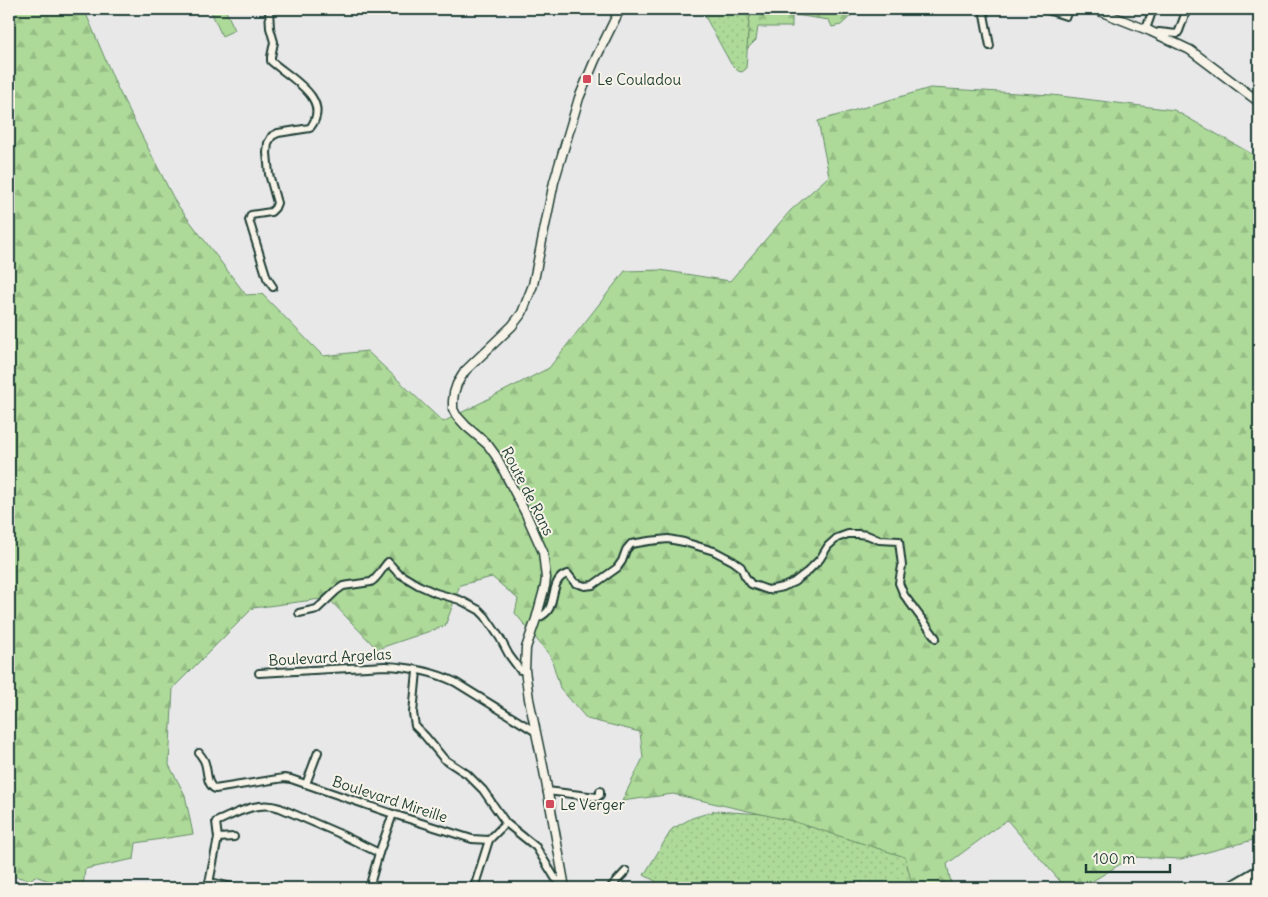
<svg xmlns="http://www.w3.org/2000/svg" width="1268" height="897" font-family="Delius,sans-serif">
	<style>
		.green { fill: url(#green-dots); stroke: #668c66 }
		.forest { fill: url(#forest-firs); stroke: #668c66 }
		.pitch { fill: #adda99; stroke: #668c66 }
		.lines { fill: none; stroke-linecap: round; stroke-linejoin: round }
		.minor-casing { stroke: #1f3d34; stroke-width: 10 }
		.tertiary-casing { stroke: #1f3d34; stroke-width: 11 }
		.motorway-casing { stroke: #1f3d34; stroke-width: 16 }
		.minor { stroke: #f7f3e8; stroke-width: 6 }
		.tertiary { stroke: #f7f3e8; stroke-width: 8 }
		.motorway { stroke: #f7f3e8; stroke-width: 12 }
		.poi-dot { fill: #d1495b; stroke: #f7f3e8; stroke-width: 2 }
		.labels { text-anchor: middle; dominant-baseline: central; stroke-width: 4; stroke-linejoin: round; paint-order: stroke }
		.poi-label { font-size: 15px; fill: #1f3d34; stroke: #f7f3e8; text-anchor: start }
		.street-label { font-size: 15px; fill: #1f3d34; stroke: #f7f3e8 }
	</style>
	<defs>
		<pattern id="green-dots" width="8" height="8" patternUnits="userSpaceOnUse" patternTransform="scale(1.25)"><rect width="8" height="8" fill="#adda99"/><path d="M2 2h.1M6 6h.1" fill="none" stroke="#94bc84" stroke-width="1.8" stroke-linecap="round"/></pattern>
		<pattern id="forest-firs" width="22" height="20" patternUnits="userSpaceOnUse" patternTransform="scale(1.25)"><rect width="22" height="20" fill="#adda99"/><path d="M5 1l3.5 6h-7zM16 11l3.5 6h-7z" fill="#94bc84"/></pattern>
	</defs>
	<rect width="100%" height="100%" fill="#e8e8e9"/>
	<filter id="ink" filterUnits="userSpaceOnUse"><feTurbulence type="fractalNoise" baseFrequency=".02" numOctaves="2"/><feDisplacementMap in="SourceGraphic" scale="10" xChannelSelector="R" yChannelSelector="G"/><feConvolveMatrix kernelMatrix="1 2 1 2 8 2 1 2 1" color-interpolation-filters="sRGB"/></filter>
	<g filter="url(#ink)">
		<g class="green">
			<polygon points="701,9 752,9 749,21 746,69 742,72 738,71 731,64"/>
			<polygon points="715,811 889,822 942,853 944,888 654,888 657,882 644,875 672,829 692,818"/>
		</g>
		<g class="forest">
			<polygon points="9,9 84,9 117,87 176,203 246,295 262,294 323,356 367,351 443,422 549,368 625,271 660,270 730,281 790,211 829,176 818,121 930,88 1052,95 1174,110 1259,158 1259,837 1257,839 1181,859 1132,857 1081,888 1066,888 1007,820 947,864 952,888 913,888 905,857 792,821 673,794 622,801 643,758 640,732 587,719 560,688 551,657 515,613 518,599 492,577 460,585 445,626 377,649 328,598 253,608 173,688 169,765 185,795 193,834 136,843 134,859 85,869 83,888 69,888 35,876 30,880 9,875"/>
			<polygon points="752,9 794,9 795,10 833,14 839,9 858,9 841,25 832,27 829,20 795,15 792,15 792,27 758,27 756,40 747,49 749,21"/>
		</g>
		<polygon class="pitch" points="210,9 225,9 235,30 222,36"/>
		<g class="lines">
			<g class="minor-casing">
				<g id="minor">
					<path d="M269,9L270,28L274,42L271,57V61C290,78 333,99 310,128L278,133L272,136L268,143L267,153L269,174L277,203L275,208L271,212L251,215L249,220L267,278L273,287"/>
					<polyline points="983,9 990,46"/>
					<polyline points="1044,9 1066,16 1068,9"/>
					<polyline points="1146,29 1153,9"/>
					<polyline points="1157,34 1159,32 1177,34 1179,31 1187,9"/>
					<path d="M299,613L317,609L336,591L343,586L371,582C378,578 382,568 388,562L398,573L418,585L436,593L460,600L479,610L485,616L500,638L509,655L520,670H525"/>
					<path d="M536,619C541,616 546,615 549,609C555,598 552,577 568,574L575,583L579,584L585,586L593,585L617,568L622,561L626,550L631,544L649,541L668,539L684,542L714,551L733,561L741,567L745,576L751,584L768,590L783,587L794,582L807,572L820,559L828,546L837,538L848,534H858L867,535L879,540L899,541L902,566L899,583L904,595L936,638"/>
					<polyline points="417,671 413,713 415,726 425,736 444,759 467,774 483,790 506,823"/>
					<path d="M259,673L385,666C409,667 434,672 455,682L536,732"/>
					<path d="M199,753C201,756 204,759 205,763C208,772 206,784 215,789L284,778L291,779L393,814L472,839L489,840L506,823L536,847L555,878L564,886L562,887"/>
					<polyline points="306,784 318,752"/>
					<polyline points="547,791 597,797 600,795 600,791"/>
					<polyline points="218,838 234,837"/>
					<polyline points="209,882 236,888"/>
					<path d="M208,888L218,838L216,822C237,813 258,800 280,808L338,833L379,853L393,814"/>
					<polyline points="369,888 379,853"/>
					<polyline points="474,888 489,840"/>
					<polyline points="610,888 626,871"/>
					<polyline points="1061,888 1062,887"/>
				</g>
			</g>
			<g class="tertiary-casing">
				<g id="tertiary">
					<polyline points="1094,9 1150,31 1190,50 1259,102"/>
					<polyline points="565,888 544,771 529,699 525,670 526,648 536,619 545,586 546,578 543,552 526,514 496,456 488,445 466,426 456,415 453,409 453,401 454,393 457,384 465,371 512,326 522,313 533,285 554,182 579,98 595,60 620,9"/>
				</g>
			</g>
			<g class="motorway-casing">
				<polyline id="motorway" points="1232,888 1259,872"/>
			</g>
			<use href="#minor" class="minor"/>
			<use href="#tertiary" class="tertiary"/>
			<use href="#motorway" class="motorway"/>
		</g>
	</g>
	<g class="poi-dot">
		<rect x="582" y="74" width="10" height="10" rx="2.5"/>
		<rect x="545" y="799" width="10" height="10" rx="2.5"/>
	</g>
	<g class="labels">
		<g class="poi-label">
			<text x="597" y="79">Le Couladou</text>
			<text x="560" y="804">Le Verger</text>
		</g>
		<g class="street-label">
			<text transform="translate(528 491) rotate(63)">Route de Rans</text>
			<text transform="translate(330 657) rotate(-3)">Boulevard Argelas</text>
			<text transform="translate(390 799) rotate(18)">Boulevard Mireille</text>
		</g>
	</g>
	<rect width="1268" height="897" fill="none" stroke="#f7f3e8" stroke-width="30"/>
	<rect x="15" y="15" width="1238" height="867" fill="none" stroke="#1f3d34" stroke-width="2" filter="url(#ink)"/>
	<path d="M1086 864v8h84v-8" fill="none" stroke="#1f3d34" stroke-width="2.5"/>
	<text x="1093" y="864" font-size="15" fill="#1f3d34" stroke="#f7f3e8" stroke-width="4" paint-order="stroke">100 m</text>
</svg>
